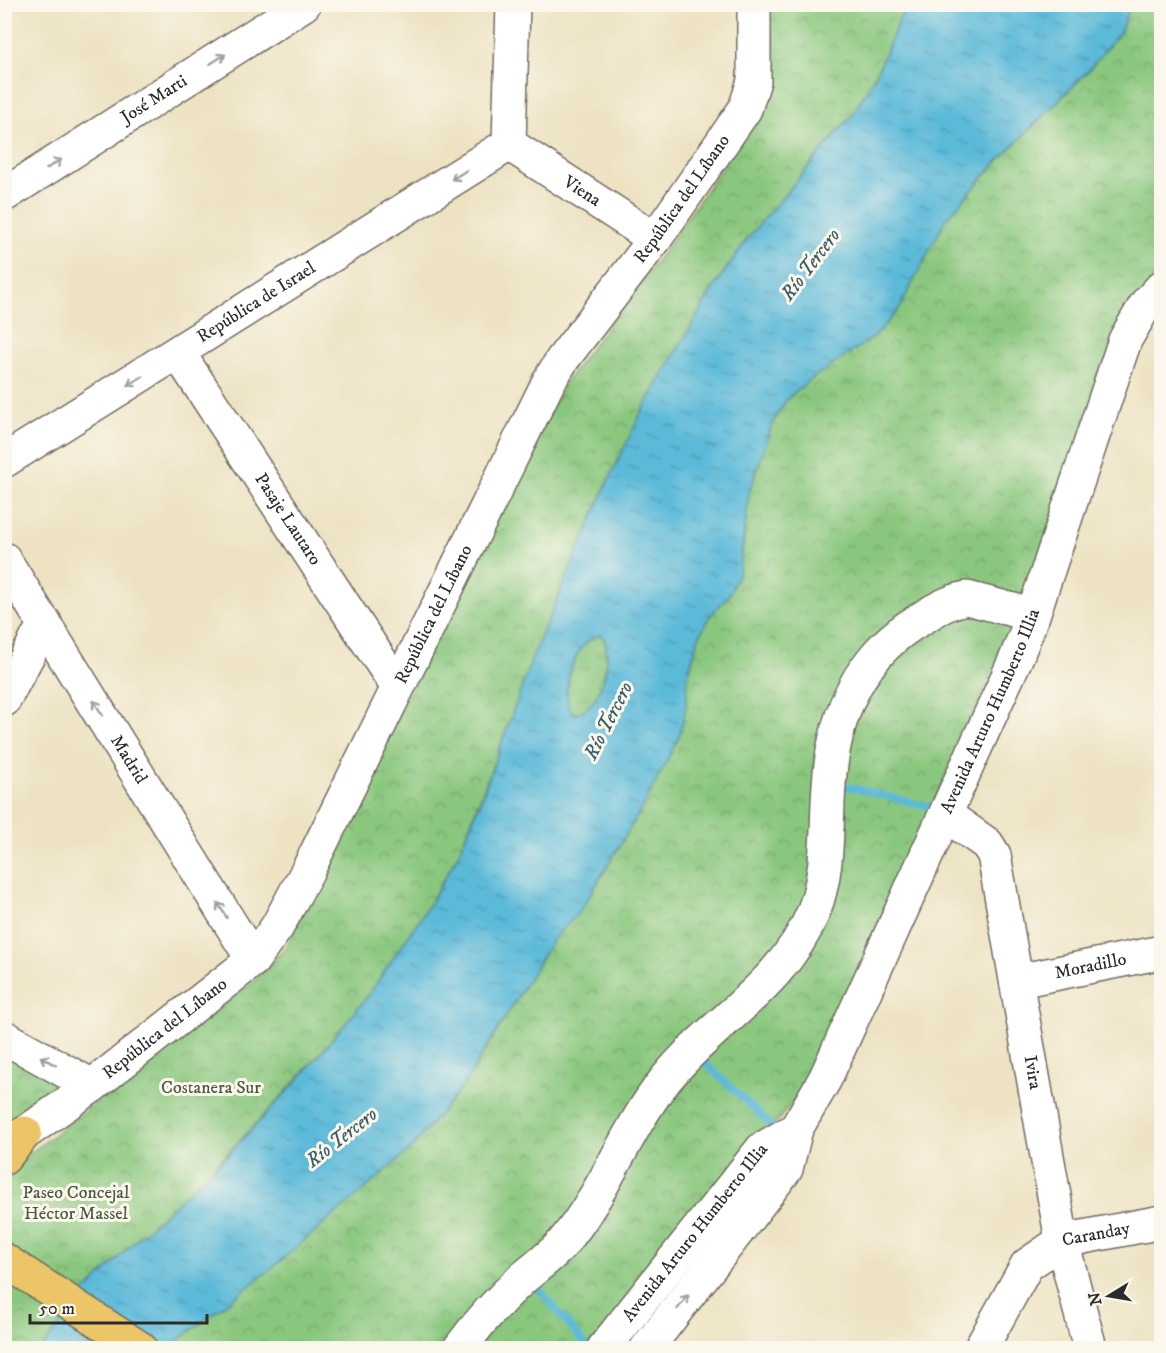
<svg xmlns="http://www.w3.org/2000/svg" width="1166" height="1353" font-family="'IM FELL DW Pica',serif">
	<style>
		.grass { fill: url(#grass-tufts); stroke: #5a7954; stroke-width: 1.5 }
		.park { fill: url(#park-crowns); stroke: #5a7954; stroke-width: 1.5 }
		.water { fill: url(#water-ripples); stroke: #437282; stroke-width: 1.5; fill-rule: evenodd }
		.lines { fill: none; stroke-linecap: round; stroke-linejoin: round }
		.stream { stroke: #5bbad9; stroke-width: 7 }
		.minor-casing { stroke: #6f6b60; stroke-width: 36 }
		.major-casing { stroke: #6f6b60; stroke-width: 36 }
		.minor { stroke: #fff; stroke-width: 33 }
		.major { stroke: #edc569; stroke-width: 33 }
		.oneway { stroke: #a0a0a0 }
		.labels { text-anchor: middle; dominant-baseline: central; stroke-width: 6; stroke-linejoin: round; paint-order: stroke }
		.street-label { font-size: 18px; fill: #2b2b2b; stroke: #fbf7ec }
		.park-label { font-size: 18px; fill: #485a44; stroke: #fbf7ec }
		.water-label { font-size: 20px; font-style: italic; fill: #3c5d68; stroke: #fbf7ec }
	</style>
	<defs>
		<pattern id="grass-tufts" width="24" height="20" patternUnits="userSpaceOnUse" patternTransform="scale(1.5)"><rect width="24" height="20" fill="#8ac77e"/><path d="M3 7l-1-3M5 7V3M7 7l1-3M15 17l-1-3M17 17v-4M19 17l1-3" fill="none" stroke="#71a267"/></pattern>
		<pattern id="park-crowns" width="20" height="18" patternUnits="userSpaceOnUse" patternTransform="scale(1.5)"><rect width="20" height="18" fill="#8ac77e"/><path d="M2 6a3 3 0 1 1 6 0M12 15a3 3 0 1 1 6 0" fill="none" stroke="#71a267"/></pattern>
		<pattern id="water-ripples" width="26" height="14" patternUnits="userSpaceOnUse" patternTransform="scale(1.5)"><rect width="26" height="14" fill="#5bbad9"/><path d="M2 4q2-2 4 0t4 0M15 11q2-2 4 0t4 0" fill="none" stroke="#4b97b0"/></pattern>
	</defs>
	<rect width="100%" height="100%" fill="#fbf7ec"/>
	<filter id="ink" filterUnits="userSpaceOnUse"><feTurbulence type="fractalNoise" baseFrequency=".0167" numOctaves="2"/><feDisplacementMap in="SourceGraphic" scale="12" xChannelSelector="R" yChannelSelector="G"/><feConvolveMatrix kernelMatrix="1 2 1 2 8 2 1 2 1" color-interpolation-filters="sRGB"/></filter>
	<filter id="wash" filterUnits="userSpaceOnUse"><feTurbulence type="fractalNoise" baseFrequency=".008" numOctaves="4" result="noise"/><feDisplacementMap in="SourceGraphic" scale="24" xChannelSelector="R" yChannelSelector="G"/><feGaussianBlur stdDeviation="1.35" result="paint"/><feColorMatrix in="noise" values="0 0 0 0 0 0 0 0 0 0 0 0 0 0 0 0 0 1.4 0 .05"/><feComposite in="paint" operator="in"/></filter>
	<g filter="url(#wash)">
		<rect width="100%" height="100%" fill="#ede2c2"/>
		<path class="grass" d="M602,635C614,656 601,710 574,714C556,698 575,636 602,635Z"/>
		<g class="park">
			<path d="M768,5H906L877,72L854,113L748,238L714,287L642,411L571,566L458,855C430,903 401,954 367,997C281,1105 183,1199 83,1294L5,1247L4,1183L29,1154L254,981L286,947L407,696L563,385L667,247L765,105L768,94Z"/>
			<polygon points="1131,5 1161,5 1161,269 1156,273 1020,611 807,1085 589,1348 168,1348 267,1272 356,1197 464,1085 553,939 587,900 645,803 686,707 688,675 698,639 709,617 729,595 743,546 749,493 773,422 787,399 899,308 946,219 995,164 1088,71 1120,32"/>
			<polygon points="5,1048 59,1083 56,1091 5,1123"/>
			<polygon points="4,1272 69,1314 42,1348 5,1348"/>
		</g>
		<path class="water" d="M906,5H1131L1120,32L1088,71L995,164L946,219L899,309L874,337L810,380L787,399L773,422L749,493L739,572L729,595L709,617L698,639L688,675L686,707L679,737L645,803L587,900L576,916L553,939L464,1085L412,1148L356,1197L267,1272L168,1348H42L83,1294L134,1242L223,1160L299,1079L368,996L432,900L458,855L481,800L534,653L609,479L642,411L714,287L748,238L854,113L877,72ZM602,635C615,656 601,710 574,714C556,698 575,636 602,635Z"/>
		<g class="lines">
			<g class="stream">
				<polyline points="845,786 935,808"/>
				<polyline points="702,1060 771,1125"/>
				<polyline points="534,1283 588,1348"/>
			</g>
		</g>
	</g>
	<g filter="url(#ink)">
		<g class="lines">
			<g class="minor-casing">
				<g id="minor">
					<path id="s1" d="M509,144L655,239"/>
					<polyline points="509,144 513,4"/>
					<path id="s2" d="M4,195L304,4"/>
					<path id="s3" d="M179,354L397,686"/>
					<path id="s4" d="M4,461L509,144"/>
					<path id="s5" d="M4,559L253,960"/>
					<polyline points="4,700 45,623"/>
					<path id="s6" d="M946,815L987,844L994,855L1062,1241L1090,1348"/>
					<path id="s7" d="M1018,981L1162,952"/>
					<polyline points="4,1037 92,1086"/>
					<path id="s8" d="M4,1143L25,1133L92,1086L253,960L277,927L308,870L549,381L562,360L655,239L745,109L754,81V4"/>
					<path d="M460,1348C478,1323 500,1299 523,1278C536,1267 551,1256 562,1244C605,1194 625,1130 666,1079C713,1021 783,986 813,913C831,868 825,820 830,773C836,714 859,661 908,627C927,615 944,602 967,598L1033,615"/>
					<path id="s9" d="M604,1348L762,1149L796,1129"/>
					<path id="s10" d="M647,1348L786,1169L796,1129L825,1079L1017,656L1033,615L1125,340L1146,304L1162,287"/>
					<path id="s11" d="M981,1348L1027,1265L1062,1241L1162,1222"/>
				</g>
			</g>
			<g class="major-casing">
				<g id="major">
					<polyline points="4,1158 25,1133"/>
					<polyline points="4,1260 140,1348"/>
				</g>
			</g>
			<use href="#minor" class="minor"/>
			<use href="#major" class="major"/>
		</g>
		<defs><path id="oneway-shaft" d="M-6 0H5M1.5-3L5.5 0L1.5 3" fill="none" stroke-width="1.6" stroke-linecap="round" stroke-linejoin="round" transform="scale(1.5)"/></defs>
		<g class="oneway">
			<use href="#oneway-shaft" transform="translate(218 59) rotate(-32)"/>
			<use href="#oneway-shaft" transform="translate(54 164) rotate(-32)"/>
			<use href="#oneway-shaft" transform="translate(459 175) rotate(148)"/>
			<use href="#oneway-shaft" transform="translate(135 381) rotate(148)"/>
			<use href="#oneway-shaft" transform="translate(98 708) rotate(-122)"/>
			<use href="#oneway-shaft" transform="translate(222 910) rotate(-122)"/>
			<use href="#oneway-shaft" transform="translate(48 1061) rotate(-151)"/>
			<use href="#oneway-shaft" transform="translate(683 1302) rotate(-52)"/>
		</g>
	</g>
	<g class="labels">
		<g class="street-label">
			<text stroke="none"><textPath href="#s2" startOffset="178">José Marti</textPath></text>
			<text stroke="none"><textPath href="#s1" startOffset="87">Viena</textPath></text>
			<text stroke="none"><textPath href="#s8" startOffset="1186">República del Líbano</textPath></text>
			<text stroke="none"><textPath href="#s4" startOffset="298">República de Israel</textPath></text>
			<text stroke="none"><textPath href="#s3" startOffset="198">Pasaje Lautaro</textPath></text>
			<text stroke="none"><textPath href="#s8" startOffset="700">República del Líbano</textPath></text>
			<text stroke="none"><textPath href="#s10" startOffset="729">Avenida Arturo Humberto Illia</textPath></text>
			<text stroke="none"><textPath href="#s5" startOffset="236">Madrid</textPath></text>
			<text stroke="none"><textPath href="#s7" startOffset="74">Moradillo</textPath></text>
			<text stroke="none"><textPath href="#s8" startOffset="198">República del Líbano</textPath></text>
			<text stroke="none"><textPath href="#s6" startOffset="284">Ivira</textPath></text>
			<text stroke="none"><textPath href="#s9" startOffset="147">Avenida Arturo Humberto Illia</textPath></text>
			<text stroke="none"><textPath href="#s11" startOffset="172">Caranday</textPath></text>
		</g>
		<g class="park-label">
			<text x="211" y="1088">Costanera Sur</text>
			<text x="76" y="1193">Paseo Concejal<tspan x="76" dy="21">Héctor Massel</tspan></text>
		</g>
		<g class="water-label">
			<text transform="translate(811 265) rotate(-53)">Río Tercero</text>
			<text transform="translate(609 721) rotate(-63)">Río Tercero</text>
			<text transform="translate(342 1138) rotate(-38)">Río Tercero</text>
		</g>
	</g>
	<rect width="1166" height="1353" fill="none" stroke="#fbf7ec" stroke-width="24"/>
	<g transform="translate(1109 1296) rotate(259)" stroke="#fbf7ec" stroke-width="4.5" paint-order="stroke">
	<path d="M0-4.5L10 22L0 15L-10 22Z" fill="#2b2b2b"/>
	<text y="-9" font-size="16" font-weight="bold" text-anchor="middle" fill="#2b2b2b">N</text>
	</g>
	<path d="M30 1314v9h177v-9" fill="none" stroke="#2b2b2b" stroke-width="3"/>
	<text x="39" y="1314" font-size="18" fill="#2b2b2b" stroke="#fbf7ec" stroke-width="4.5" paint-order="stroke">50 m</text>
</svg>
